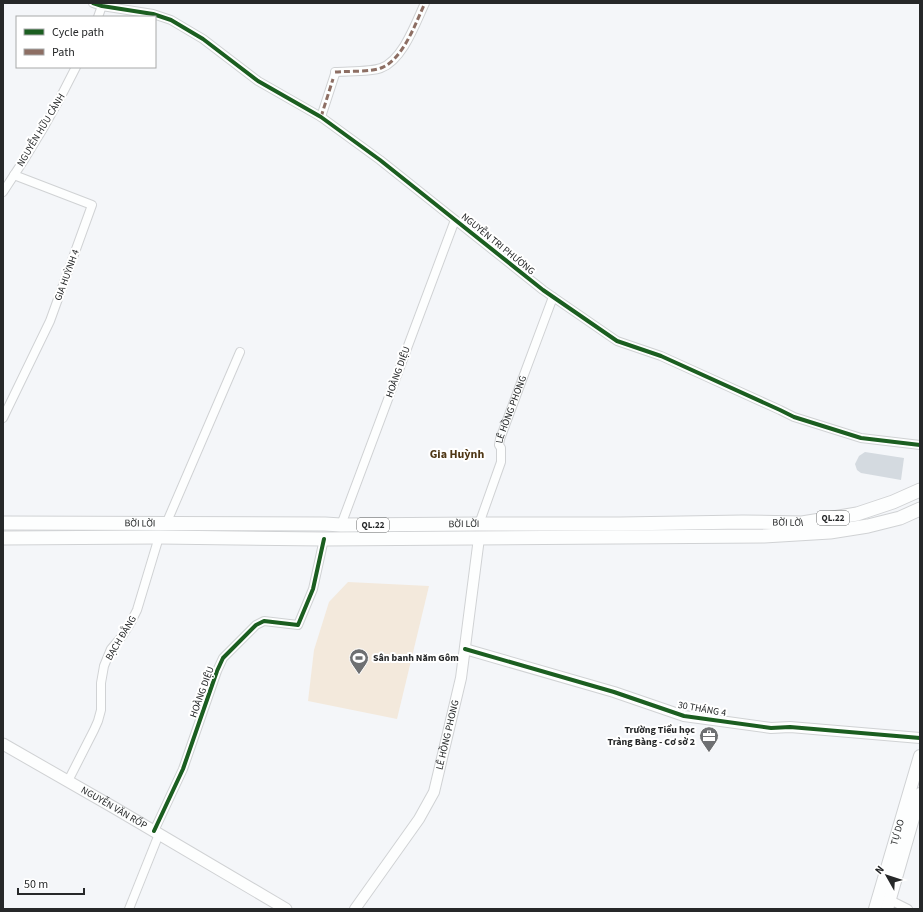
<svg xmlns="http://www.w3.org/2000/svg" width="923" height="912" font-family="'Source Sans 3',sans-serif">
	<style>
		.green { fill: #f3e9dc }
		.building { fill: #d4dae0 }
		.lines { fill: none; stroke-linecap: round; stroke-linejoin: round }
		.minor-casing { stroke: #d0d2d4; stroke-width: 10 }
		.tertiary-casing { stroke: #d0d2d4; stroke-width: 12 }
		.secondary-casing { stroke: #d0d2d4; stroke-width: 13 }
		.primary-casing { stroke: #d0d2d4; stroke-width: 14 }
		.trunk-casing { stroke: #d0d2d4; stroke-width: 15 }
		.minor { stroke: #fdfefe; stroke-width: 8 }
		.tertiary { stroke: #fdfefe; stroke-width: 10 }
		.secondary { stroke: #fdfefe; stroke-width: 11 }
		.primary { stroke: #fdfefe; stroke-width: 12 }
		.trunk { stroke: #fdfefe; stroke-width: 13 }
		.quiet { stroke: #8d6e63; stroke-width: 3; stroke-dasharray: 6 3; stroke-linecap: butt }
		.cycleway-casing { stroke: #fff; stroke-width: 6 }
		.cycleway { stroke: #1b5e20; stroke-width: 4 }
		.labels { text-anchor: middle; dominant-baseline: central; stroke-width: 4; stroke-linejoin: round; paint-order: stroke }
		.shield { fill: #fff; stroke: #676869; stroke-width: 1 }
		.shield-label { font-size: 9px; font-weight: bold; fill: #262829 }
		.street-label { font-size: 10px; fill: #262829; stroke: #fff }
		.poi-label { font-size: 10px; font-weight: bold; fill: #262829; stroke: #fff; text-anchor: start }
		.quarter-label { font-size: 12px; font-weight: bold; fill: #4f3715; stroke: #fff }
	</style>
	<rect width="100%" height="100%" fill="#f4f6f9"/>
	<polygon class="green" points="348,582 429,586 397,719 308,701 314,650 329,602"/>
	<polygon class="building" points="865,452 904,458 901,480 861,473 857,470 855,464 859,456"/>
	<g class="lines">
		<g class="minor-casing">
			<g id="minor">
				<polyline points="93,3 102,6 153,14 171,20 203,39 258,81 321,117 380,160 543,290 617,341 661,356 780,410 794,417 861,438 920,445"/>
				<polyline points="98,17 103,3"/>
				<path d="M335,72C348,71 371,72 381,68C403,60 416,22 425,3"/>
				<polyline points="321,117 335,74"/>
				<path d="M3,192C30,152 55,110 76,67"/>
				<polyline points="3,418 50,321 92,205 14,175"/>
				<polyline points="166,524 240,352"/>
				<path id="s1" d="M479,524L501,462V448L499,445L500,439L553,297"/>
				<polyline points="341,525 455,220"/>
				<polyline points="68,781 94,730 98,721 101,710 101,683 104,666 111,649 123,635 131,622 137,610 159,537"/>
				<polyline points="154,831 183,769 217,671 223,658 256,625 264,621 298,625 313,589 324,539"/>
				<polyline points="890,900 908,909"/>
				<polyline points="129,909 159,834"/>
			</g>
		</g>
		<g class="tertiary-casing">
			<g id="tertiary">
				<polyline points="465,649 614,692 684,716 771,728 790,727 920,738"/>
				<path id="s2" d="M355,909L419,819L434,792L461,678L479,538"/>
			</g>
		</g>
		<g class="secondary-casing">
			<g id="secondary">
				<path id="s3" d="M3,744L113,807L286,909"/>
			</g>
		</g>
		<g class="primary-casing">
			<g id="primary">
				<path id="s4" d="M875,909L920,756"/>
				<polyline points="887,909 920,794"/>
			</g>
		</g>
		<g class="trunk-casing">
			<g id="trunk">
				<path id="s5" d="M3,523L325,524L341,525L479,524H620L743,522L802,523L857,514L893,502L920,490"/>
				<polyline points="3,538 159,537 324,539 764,536 830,532 868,526 900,518 920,509"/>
			</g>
		</g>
		<use href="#minor" class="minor"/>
		<use href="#tertiary" class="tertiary"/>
		<use href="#secondary" class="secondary"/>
		<use href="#primary" class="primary"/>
		<use href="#trunk" class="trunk"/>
		<g class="quiet">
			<path d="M335,72C348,71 371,72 381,68C403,60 416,22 425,3"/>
			<polyline points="321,117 333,79"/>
		</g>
		<g class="cycleway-casing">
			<g id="cycleway">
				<polyline points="93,3 102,6 153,14 171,20 203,39 258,81 321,117 380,160 543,290 617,341 661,356 780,410 794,417 861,438 920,445"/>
				<polyline points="465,649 614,692 684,716 771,728 790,727 920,738"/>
				<polyline points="154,831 183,769 217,671 223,658 256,625 264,621 298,625 313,589 324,539"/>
			</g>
		</g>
		<use href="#cycleway" class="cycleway"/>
	</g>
	<defs>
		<g id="stadium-pin" transform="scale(1)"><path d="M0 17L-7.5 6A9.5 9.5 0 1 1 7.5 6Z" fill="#6e7072" stroke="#fff"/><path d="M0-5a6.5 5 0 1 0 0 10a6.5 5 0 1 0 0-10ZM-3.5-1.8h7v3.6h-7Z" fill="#fff"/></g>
		<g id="office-pin" transform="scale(1)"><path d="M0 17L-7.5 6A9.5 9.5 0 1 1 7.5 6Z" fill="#6e7072" stroke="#fff"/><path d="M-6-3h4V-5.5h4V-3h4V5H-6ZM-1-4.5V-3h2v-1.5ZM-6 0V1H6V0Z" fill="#fff"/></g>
	</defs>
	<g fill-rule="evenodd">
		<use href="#stadium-pin" x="359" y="658"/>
		<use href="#office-pin" x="709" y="736"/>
	</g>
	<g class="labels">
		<g class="shield">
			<rect x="817" y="511" width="32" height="14" rx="3"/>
			<rect x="357" y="518" width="32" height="14" rx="3"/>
		</g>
		<g class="shield-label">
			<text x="833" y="518">QL.22</text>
			<text x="373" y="525">QL.22</text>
		</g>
		<g class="street-label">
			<text transform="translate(41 130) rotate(-59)">NGUYỄN HỮU CẢNH</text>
			<text transform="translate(498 244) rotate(39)">NGUYỄN TRI PHƯƠNG</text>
			<text transform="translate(67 275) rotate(-70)">GIA HUỲNH 4</text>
			<text transform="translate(398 372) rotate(-70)">HOÀNG DIỆU</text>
			<text stroke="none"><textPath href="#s1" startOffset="121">LÊ HỒNG PHONG</textPath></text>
			<text stroke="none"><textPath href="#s5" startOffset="785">BỜI LỜI</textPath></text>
			<text stroke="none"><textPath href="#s5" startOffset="137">BỜI LỜI</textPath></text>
			<text stroke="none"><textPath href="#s5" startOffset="461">BỜI LỜI</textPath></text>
			<text transform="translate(121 638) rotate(-59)">BẠCH ĐẰNG</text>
			<text transform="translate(202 692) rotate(-70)">HOÀNG DIỆU</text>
			<text transform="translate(702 709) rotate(10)">30 THÁNG 4</text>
			<text stroke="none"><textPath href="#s2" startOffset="200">LÊ HỒNG PHONG</textPath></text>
			<text stroke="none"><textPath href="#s3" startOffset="128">NGUYỄN VĂN RỐP</textPath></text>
			<text stroke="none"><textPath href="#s4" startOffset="80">TỰ DO</textPath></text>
		</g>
		<g class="poi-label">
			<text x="373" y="658">Sân banh Năm Gôm</text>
			<text x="695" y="730" text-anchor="end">Trường Tiểu học<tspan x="695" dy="12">Trảng Bàng - Cơ sở 2</tspan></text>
		</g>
		<g class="quarter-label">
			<text x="457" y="454">Gia Huỳnh</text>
		</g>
	</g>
	<rect width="923" height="912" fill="none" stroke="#262829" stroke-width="8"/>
	<rect x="16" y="16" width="140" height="52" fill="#ffffff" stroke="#a8a9a9"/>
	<rect x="24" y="29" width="20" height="6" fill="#1b5e20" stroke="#a8a9a9"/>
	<text x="52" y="36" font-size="12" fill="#262829">Cycle path</text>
	<rect x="24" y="49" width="20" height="6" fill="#8d6e63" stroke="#a8a9a9"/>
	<text x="52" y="56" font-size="12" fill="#262829">Path</text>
	<g transform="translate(887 876) rotate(309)" stroke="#ffffff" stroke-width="3" paint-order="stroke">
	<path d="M0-3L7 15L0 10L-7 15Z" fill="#262829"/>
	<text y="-6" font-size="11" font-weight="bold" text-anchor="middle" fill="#262829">N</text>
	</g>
	<path d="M18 888v6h66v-6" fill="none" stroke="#262829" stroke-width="2"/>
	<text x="24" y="888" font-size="12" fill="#262829" stroke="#ffffff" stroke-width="3" paint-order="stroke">50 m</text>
</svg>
